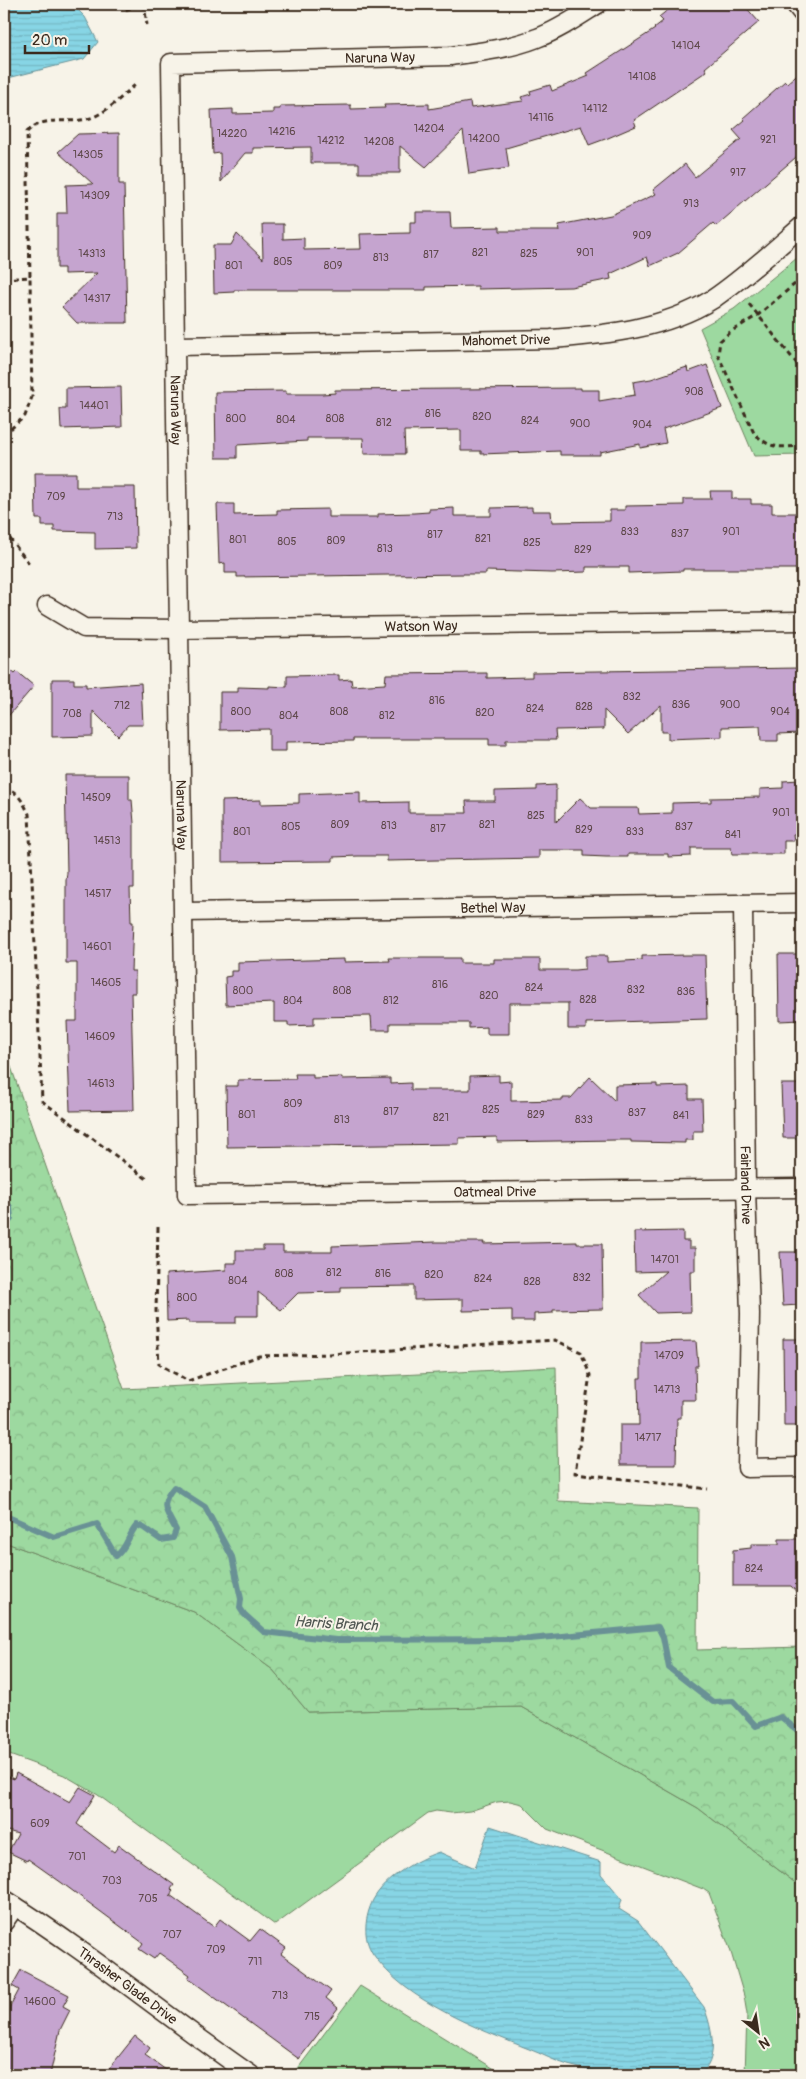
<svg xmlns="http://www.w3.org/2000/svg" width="806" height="2079" font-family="Pangolin,sans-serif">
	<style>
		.green { fill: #9dd9a0; stroke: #6c825f }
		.forest { fill: url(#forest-crowns); stroke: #6c825f }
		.water { fill: url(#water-rules); stroke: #699195 }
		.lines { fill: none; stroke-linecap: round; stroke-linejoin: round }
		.stream { stroke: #699195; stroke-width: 6 }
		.building { fill: #c5a4cf; stroke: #3b2a1e }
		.street-casing { stroke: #3b2a1e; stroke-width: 21 }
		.path { stroke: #3b2a1e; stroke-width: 3; stroke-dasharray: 5 4; stroke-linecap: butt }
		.street { stroke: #f7f3e8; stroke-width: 18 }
		.labels { text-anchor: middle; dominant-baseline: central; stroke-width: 4; stroke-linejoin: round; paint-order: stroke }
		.number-label { font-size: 11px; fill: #5e484a }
		.street-label { font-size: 14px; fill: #3b2a1e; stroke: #f7f3e8 }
		.water-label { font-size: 15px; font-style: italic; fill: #4e5550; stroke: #f7f3e8 }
	</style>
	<defs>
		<pattern id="forest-crowns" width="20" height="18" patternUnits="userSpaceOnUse" patternTransform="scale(1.25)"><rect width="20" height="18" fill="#9dd9a0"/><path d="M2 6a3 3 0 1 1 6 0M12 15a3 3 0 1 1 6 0" fill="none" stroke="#88ba89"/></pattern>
		<pattern id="water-rules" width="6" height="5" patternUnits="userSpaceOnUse" patternTransform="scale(1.25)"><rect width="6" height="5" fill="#87d5e5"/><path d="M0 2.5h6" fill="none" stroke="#75b7c4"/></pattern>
	</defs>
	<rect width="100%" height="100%" fill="#f7f3e8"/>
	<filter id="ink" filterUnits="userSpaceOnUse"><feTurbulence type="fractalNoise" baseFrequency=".02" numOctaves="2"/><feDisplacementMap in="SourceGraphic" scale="10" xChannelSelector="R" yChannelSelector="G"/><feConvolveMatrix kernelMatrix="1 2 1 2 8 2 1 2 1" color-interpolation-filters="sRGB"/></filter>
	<g filter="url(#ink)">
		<g class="green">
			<polygon points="802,254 802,455 754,456 700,328 734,309"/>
			<polygon points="4,1542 194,1612 273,1670 308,1712 521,1707 698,1808 802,1888 802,2075 745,2075 747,2014 744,1996 730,1949 709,1893 703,1889 547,1829 522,1804 510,1801 497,1802 470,1811 451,1813 436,1811 428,1813 275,1925 98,1795 64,1775 4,1753"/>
			<polygon points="360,1986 501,2073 500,2075 306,2075 302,2071 293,2075"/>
		</g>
		<polygon class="forest" points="4,1047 124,1389 556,1367 558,1501 698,1508 697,1650 802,1647 802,1888 698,1808 521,1707 308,1712 273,1670 194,1612 4,1542"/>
		<g class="water">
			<polygon points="4,4 72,4 85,17 98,42 84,59 4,79"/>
			<path d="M490,1826L601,1862V1874L622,1899L619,1909L638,1921L704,2007C712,2028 720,2061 699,2075C672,2075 641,2078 616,2075C600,2073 583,2069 568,2065C554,2061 542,2054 529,2049C478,2029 405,2001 373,1954C362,1937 365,1917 373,1900C385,1878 415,1860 439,1852L475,1868Z"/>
		</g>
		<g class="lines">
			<g class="stream">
				<polyline points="4,1199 10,1207 11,1219 4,1227"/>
				<path d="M4,1509L8,1517L54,1537L97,1524L116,1556C127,1548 128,1535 137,1525L144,1528L161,1540L173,1538L176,1530C167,1512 158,1505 174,1487L205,1507L232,1557L241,1599L240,1608L244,1614L264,1632L336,1640L530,1639L658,1627L663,1637L669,1668L713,1702L733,1701L756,1726L781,1717L802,1734"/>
			</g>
		</g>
		<g class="building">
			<polygon points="675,4 743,4 759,22 705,68 707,71 634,120 636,126 608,138 589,145 581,126 506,148 509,168 469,174 463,131 426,167 400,146 400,173 359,173 359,163 311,163 311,147 253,148 253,153 245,153 221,182 220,153 213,154 211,110 233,109 233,114 273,113 273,109 280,109 280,106 351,105 351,109 385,108 384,105 429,104 429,109 470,102 471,108 523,101 521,97 531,94 530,91 550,85 552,91 589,76 587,73 655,29 654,28 663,21 659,17"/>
			<polygon points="802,70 802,152 716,226 713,223 678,253 650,266 647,257 610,274 611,279 571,287 478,289 478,286 426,287 426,290 234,290 234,292 214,293 213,245 231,245 237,234 263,259 262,224 283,224 283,239 304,238 304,250 361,249 360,234 410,233 410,222 416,222 416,212 450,212 451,228 500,227 500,231 560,231 559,225 611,215 656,194 653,190 685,164 695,177 741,139 733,130 745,120 743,118 785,81 787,83"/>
			<polygon points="119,133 119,184 124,184 127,323 77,323 62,307 97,273 64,274 64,268 57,268 57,213 67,213 66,185 93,184 58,152 78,134"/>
			<polygon points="707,365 722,408 663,429 666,443 640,448 640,444 600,452 600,455 560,455 560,451 481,454 481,451 461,451 461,430 404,431 405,454 364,454 363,438 307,438 307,441 237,445 237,458 216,458 215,392 286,391 286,394 322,394 335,393 335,390 581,388 581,390 599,390 599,401 635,395 633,382 651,379 687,367 688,372"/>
			<polygon points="121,387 122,427 61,429 60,409 66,409 66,388"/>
			<polygon points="35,473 76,473 76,487 135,487 136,548 95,549 95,532 54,531 54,526 42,526 42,519 36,519"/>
			<polygon points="710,491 732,491 732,499 751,499 751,504 772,504 772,513 801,513 802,569 683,569 683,571 629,573 629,567 586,567 586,572 552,573 486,571 486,574 464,574 237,577 237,573 225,573 225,563 219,564 217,504 234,504 234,515 277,514 277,510 328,509 328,517 378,517 378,514 414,513 429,512 429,509 454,508 454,516 491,516 491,508 532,507 532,511 551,511 552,522 610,521 610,510 625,510 625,506 684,505 684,499 711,499"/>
			<polygon points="4,665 15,674 17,672 34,686 4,721"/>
			<polygon points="799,668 800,733 778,734 778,741 761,741 760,726 722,727 722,737 668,739 668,732 661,732 661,705 628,734 604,710 604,729 555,730 556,740 506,740 506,745 489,745 489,739 353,739 353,741 286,742 286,751 269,751 269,729 220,730 220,692 238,692 238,687 269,688 269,686 287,687 287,676 339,675 339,680 351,679 352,686 385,684 386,674 487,673 487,678 532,677 532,672"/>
			<polygon points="52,679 74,679 74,684 86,684 86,687 141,683 143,725 128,725 118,736 93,711 93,736 52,737"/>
			<polygon points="65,775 129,775 129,800 132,800 134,823 134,888 130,888 131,922 133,922 131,971 135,971 135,993 131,993 134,1110 70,1111 67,1021 77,1021 77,963 66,963 66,880 67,873"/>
			<polygon points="800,780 802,834 793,834 794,841 784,841 784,854 732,854 731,848 691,848 691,856 668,857 668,854 628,854 628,857 606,857 584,856 584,850 539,850 539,858 387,861 387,856 358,856 333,857 333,861 222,862 222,801 261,800 261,804 299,803 299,794 360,792 360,803 409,802 409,813 467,813 466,801 495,801 495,791 537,790 537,786 556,785 556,822 580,798 591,808 638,808 639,814 672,813 672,803 711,802 711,798 760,797 760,789 783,788 783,781"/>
			<polygon points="778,954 799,954 799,958 802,958 802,1020 779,1021"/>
			<polygon points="686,955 705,955 707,1019 586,1023 586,1029 568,1029 568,1003 509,1003 509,1034 487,1034 487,1027 469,1028 469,1023 390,1023 390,1030 372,1030 371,1016 314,1017 314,1025 288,1026 288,1022 274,1022 274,1003 226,1005 225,977 231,976 231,971 238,971 238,962 344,959 344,962 390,961 389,958 460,958 460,963 494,963 494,959 540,959 540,970 575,970 585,969 585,956 607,956 607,962 642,960 642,956"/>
			<polygon points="295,1074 313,1074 313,1078 342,1077 342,1079 390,1078 390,1084 411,1083 411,1090 470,1090 470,1076 499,1075 499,1082 511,1081 511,1101 563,1100 563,1098 571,1098 590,1077 615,1101 615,1085 657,1084 657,1087 689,1086 689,1099 702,1099 703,1131 693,1131 693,1140 685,1140 685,1143 631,1142 631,1140 616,1140 497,1142 497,1137 459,1138 459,1144 227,1147 226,1086 238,1086 238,1080 296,1079"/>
			<polygon points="781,1084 802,1084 802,1138 783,1138"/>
			<polygon points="683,1231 683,1241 689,1241 689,1248 695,1248 695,1271 690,1271 691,1312 656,1313 639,1295 666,1271 635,1272 634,1232"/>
			<polygon points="436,1242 484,1242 483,1244 577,1242 577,1244 602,1244 603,1309 553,1310 553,1313 534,1314 534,1321 512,1321 512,1310 463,1311 463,1299 414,1300 414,1286 341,1287 341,1292 298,1293 281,1310 258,1292 258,1316 236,1316 236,1323 189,1323 189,1320 167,1321 166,1274 226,1270 226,1263 236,1263 236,1250 263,1250 263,1246 283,1246 283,1252 332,1252 332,1246"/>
			<polygon points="780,1252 802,1252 802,1295 799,1295 799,1305 783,1306"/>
			<polygon points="783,1339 802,1339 802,1426 784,1426"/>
			<polygon points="696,1341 698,1366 695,1366 696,1400 681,1400 681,1418 677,1418 676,1465 620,1465 620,1425 639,1425 638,1378 641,1378 641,1342"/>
			<polygon points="779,1539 802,1539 802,1598 791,1586 733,1586 733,1550 751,1548 751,1544 779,1544"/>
			<polygon points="16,1773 70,1802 80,1787 95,1795 77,1824 114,1852 119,1845 174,1885 171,1889 173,1891 170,1895 214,1927 220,1919 250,1941 260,1929 286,1948 281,1954 331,1991 326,1998 338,2008 299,2059 188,1978 190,1975 159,1953 154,1959 139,1949 143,1943 62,1883 28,1859 27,1861 8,1852 18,1834 4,1830 4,1775 14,1779"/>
			<polygon points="21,1970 69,1995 63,2006 70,2010 60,2030 50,2075 4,2075 4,2033 9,2009 19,1990 12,1986"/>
			<polygon points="135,2036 150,2048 145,2055 173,2075 104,2075"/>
		</g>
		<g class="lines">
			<g class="street-casing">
				<g id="street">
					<path id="s1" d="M598,4C579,16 559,30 537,38C509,49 479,52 450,56L171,63L187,1195L802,1188"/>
					<polyline points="795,4 802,13"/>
					<path id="s2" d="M177,346L551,339C605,335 665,329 713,299C745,277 773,251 802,226"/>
					<path id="s3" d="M47,606L84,628L180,629L802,621"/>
					<path id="s4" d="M743,904L746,1188L750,1314L747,1468L802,1467"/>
					<path id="s5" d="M184,912L802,903"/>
					<path id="s6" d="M4,1899C90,1953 168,2018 251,2075"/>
					<polyline points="4,1922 15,1906"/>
				</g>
			</g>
			<g class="path">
				<polyline points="120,4 124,10 144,4"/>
				<polyline points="144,4 147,25"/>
				<path d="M802,278L758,315L730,332L720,341L718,355L754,433C771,450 779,447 802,446"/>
				<path d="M4,279L30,277L27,132C43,115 67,124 87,119C105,115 122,96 135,85"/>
				<polyline points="749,304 802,370"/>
				<polyline points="4,435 25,416 32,397 30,277"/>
				<polyline points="4,531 31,566"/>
				<path d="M4,788C17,790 23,802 29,814L42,1101L147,1179"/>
				<polyline points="158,1227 156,1311 159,1364 188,1381 259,1356 329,1354 555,1340 581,1352 590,1375 575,1473 708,1489"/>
			</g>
			<use href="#street" class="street"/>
		</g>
	</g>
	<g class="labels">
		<g class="number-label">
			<text x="686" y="45">14104</text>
			<text x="642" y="76">14108</text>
			<text x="595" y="108">14112</text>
			<text x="541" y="117">14116</text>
			<text x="429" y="128">14204</text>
			<text x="282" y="131">14216</text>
			<text x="232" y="133">14220</text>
			<text x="484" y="138">14200</text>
			<text x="768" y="139">921</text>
			<text x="331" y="140">14212</text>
			<text x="379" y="141">14208</text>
			<text x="88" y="154">14305</text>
			<text x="738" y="172">917</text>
			<text x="95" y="195">14309</text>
			<text x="691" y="203">913</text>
			<text x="642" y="235">909</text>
			<text x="480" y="252">821</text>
			<text x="585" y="252">901</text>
			<text x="92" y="253">14313</text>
			<text x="529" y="253">825</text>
			<text x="431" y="254">817</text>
			<text x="381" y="257">813</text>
			<text x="283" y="261">805</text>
			<text x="234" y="265">801</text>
			<text x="333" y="265">809</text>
			<text x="97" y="298">14317</text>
			<text x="694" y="391">908</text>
			<text x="94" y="405">14401</text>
			<text x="433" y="413">816</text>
			<text x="482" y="416">820</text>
			<text x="236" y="418">800</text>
			<text x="335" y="418">808</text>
			<text x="286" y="419">804</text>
			<text x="530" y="420">824</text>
			<text x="384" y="422">812</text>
			<text x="580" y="423">900</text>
			<text x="642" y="424">904</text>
			<text x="56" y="496">709</text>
			<text x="115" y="516">713</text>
			<text x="630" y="531">833</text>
			<text x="731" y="531">901</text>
			<text x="680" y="533">837</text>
			<text x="435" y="534">817</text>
			<text x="483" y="538">821</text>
			<text x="238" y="539">801</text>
			<text x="336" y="540">809</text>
			<text x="287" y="541">805</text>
			<text x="532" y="542">825</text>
			<text x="385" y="548">813</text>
			<text x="583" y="549">829</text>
			<text x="632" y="696">832</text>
			<text x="437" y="700">816</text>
			<text x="681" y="704">836</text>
			<text x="730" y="704">900</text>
			<text x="122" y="705">712</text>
			<text x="584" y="706">828</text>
			<text x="535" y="708">824</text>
			<text x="241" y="711">800</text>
			<text x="339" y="711">808</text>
			<text x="780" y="711">904</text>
			<text x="485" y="712">820</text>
			<text x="72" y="713">708</text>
			<text x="289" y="715">804</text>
			<text x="387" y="715">812</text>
			<text x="96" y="797">14509</text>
			<text x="781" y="812">901</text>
			<text x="536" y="815">825</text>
			<text x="340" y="824">809</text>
			<text x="487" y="824">821</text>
			<text x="389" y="825">813</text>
			<text x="291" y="826">805</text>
			<text x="684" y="826">837</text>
			<text x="438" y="828">817</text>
			<text x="584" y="829">829</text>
			<text x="242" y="831">801</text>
			<text x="635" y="831">833</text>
			<text x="733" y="834">841</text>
			<text x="107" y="840">14513</text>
			<text x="98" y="893">14517</text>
			<text x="97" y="946">14601</text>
			<text x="106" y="982">14605</text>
			<text x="440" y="984">816</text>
			<text x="534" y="987">824</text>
			<text x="636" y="989">832</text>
			<text x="243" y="990">800</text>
			<text x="342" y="990">808</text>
			<text x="686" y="991">836</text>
			<text x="489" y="995">820</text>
			<text x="588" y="999">828</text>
			<text x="293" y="1000">804</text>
			<text x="391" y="1000">812</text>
			<text x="100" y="1036">14609</text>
			<text x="101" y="1083">14613</text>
			<text x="293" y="1103">809</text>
			<text x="491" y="1109">825</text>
			<text x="391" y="1111">817</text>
			<text x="637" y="1112">837</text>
			<text x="247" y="1114">801</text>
			<text x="536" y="1114">829</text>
			<text x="681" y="1115">841</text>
			<text x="441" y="1117">821</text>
			<text x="342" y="1119">813</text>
			<text x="584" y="1119">833</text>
			<text x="665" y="1259">14701</text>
			<text x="334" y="1272">812</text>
			<text x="284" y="1273">808</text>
			<text x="383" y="1273">816</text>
			<text x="434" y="1274">820</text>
			<text x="582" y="1277">832</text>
			<text x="483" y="1278">824</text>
			<text x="238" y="1280">804</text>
			<text x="532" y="1281">828</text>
			<text x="187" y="1297">800</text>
			<text x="669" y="1355">14709</text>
			<text x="667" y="1389">14713</text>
			<text x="648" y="1437">14717</text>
			<text x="754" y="1568">824</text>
			<text x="40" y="1823">609</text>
			<text x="77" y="1856">701</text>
			<text x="112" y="1880">703</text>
			<text x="148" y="1898">705</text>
			<text x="172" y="1934">707</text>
			<text x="216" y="1949">709</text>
			<text x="255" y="1961">711</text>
			<text x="280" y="1995">713</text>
			<text x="40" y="2001">14600</text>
			<text x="312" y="2016">715</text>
		</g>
		<g class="street-label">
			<text transform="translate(380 58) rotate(-1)">Naruna Way</text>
			<text stroke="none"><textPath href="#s2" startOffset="329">Mahomet Drive</textPath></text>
			<text stroke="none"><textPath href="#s1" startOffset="785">Naruna Way</textPath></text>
			<text stroke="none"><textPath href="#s3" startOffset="380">Watson Way</textPath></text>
			<text stroke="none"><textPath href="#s1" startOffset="1190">Naruna Way</textPath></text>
			<text stroke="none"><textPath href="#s5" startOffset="309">Bethel Way</textPath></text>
			<text stroke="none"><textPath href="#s4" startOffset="281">Fairland Drive</textPath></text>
			<text stroke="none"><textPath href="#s1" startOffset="1878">Oatmeal Drive</textPath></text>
			<text stroke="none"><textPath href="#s6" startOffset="151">Thrasher Glade Drive</textPath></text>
		</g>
		<g class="water-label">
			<text transform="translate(336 1624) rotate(3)">Harris Branch</text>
		</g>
	</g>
	<rect width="806" height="2079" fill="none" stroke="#f7f3e8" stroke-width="20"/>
	<rect x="10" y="10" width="786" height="2059" fill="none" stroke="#3b2a1e" stroke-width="2" filter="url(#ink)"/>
	<g transform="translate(758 2032) rotate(150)" stroke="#f7f3e8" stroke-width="4" paint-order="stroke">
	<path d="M0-4L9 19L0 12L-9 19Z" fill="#3b2a1e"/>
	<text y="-8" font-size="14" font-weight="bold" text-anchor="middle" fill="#3b2a1e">N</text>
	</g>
	<path d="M25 45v8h64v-8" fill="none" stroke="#3b2a1e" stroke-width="2.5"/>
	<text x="32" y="45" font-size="15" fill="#3b2a1e" stroke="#f7f3e8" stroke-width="4" paint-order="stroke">20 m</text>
</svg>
